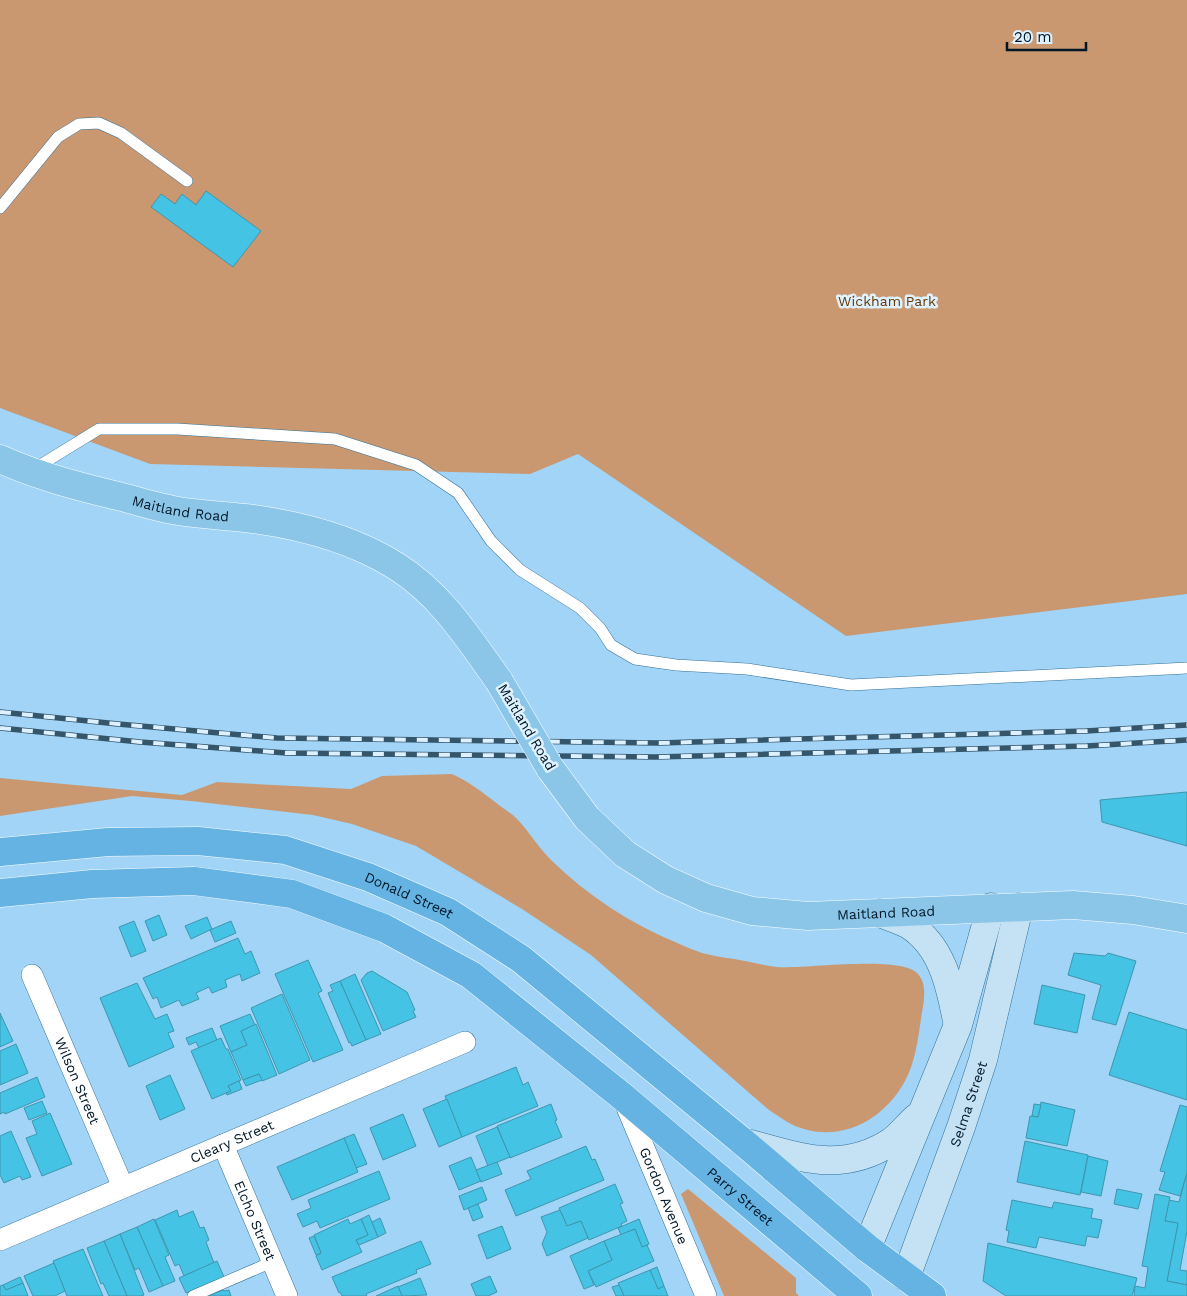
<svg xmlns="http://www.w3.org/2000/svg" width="1187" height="1296" font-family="'Work Sans',sans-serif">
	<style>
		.green { fill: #c99871 }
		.building { fill: #44c3e4; stroke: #3f96ae }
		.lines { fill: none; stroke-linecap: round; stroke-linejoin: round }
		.service-casing { stroke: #327199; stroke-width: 12 }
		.minor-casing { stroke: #327199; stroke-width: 22 }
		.secondary-casing { stroke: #327199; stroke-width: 29 }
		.primary-casing { stroke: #fff; stroke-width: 29 }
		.trunk-casing { stroke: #fff; stroke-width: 29 }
		.service { stroke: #fff; stroke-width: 11 }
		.minor { stroke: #fff; stroke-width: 21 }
		.secondary { stroke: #c5e2f4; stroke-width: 28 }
		.primary { stroke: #8bc6e9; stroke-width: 28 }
		.trunk { stroke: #64b3e2; stroke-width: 28 }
		.rail-casing { stroke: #35556b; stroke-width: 5.5 }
		.rail { stroke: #def1fe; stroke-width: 4; stroke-dasharray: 11; stroke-linecap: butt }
		.primary-bridge-casing { stroke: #fff; stroke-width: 29; stroke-linecap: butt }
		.primary-bridge { stroke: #8bc6e9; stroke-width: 28 }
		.labels { text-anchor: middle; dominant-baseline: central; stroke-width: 5; stroke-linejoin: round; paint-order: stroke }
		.park-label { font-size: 14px; fill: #663704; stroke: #def1fe }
		.street-label { font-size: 14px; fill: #001727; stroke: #def1fe }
	</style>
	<rect width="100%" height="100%" fill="#a2d4f7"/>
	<g class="green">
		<polygon points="0,0 1187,0 1187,594 846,636 578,454 530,474 150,464 0,408"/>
		<path d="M452,774C470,782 483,793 499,805C505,810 513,814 518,820C530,833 539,848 551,860C587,895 629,923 675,942C684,946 693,950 702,953C716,957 731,958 745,961C756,963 767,966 777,967C805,969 899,955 917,973C929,985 923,1004 921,1019C918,1039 915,1063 905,1081C885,1118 845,1141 804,1129C791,1126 780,1117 769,1110L591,955L522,909L416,846L352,824L313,815L191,801L132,796L0,816V778L182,795L217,782L351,789L382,776Z"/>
		<polygon points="688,1189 796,1278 796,1293 799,1296 724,1296 681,1194"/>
	</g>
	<g class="building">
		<polygon points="206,191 261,231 233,267 151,207 161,194 175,204 182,194 196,205"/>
		<polygon points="1187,792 1187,846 1102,822 1100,800"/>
		<polygon points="159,915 167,935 153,941 145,921"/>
		<polygon points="207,917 212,929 191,939 185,926"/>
		<polygon points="134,921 146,951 131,957 119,927"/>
		<polygon points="231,921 236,933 215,942 210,930"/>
		<polygon points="238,938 245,954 251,951 260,973 242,981 240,974 225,980 227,987 212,993 209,987 196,993 199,999 182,1006 179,1000 161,1008 157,997 153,999 143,978"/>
		<polygon points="1074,953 1105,956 1108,953 1136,961 1116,1025 1092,1019 1101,985 1068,975"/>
		<polygon points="308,960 322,991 318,993 343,1050 313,1062 275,974"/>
		<polygon points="372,971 407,992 415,1010 413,1011 416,1017 383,1031 361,980 367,973"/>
		<polygon points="355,974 381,1034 366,1040 340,981"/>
		<polygon points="340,981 366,1040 352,1046 350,1042 349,1043 328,993 333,991 330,985"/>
		<polygon points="137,983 155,1019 167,1014 174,1031 168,1033 174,1047 129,1067 100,998"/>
		<polygon points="1042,985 1085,995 1077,1033 1034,1024"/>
		<polygon points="282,994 310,1060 279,1074 251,1008"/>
		<polygon points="1129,1012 1187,1030 1187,1100 1109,1075"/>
		<polygon points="0,1013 13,1041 0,1047"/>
		<polygon points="250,1014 255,1025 241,1031 247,1045 231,1052 220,1026"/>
		<polygon points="256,1024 277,1075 262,1081 259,1074 243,1080 231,1052 247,1045 241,1031"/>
		<polygon points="212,1028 217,1040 199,1048 196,1042 189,1045 186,1038"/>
		<polygon points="221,1038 226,1049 228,1049 241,1080 228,1086 231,1091 212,1099 191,1051"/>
		<polygon points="16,1044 28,1073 0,1085 0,1051"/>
		<polygon points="516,1067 523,1085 528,1082 538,1106 462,1137 445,1096"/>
		<polygon points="259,1074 262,1080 246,1086 243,1080"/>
		<polygon points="170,1075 185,1109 160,1120 146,1086"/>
		<polygon points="37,1077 45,1097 5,1114 4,1112 0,1114 0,1093"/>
		<polygon points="239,1081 242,1089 227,1095 226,1093 231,1091 228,1086"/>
		<polygon points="447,1099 462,1137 439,1147 423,1109"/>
		<polygon points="42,1101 47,1113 29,1120 24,1108"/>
		<polygon points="1041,1102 1075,1110 1067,1146 1026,1138 1030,1116 1038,1117"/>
		<polygon points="551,1104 557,1120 555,1121 562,1137 510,1158 497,1126"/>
		<polygon points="1034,1104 1041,1105 1038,1117 1032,1116"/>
		<polygon points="1180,1105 1187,1107 1187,1173 1180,1196 1159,1190 1165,1172 1160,1171"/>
		<polygon points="50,1113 72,1164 42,1176 26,1138 37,1134 32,1121"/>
		<polygon points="403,1114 416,1146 383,1160 370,1128"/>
		<polygon points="497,1127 510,1157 488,1166 476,1136"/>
		<polygon points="11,1131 31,1177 22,1180 20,1176 4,1183 0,1175 0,1136"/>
		<polygon points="354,1134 367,1164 356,1168 344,1138"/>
		<polygon points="344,1138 358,1172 292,1200 277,1167"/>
		<polygon points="1025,1141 1088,1155 1080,1195 1017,1182"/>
		<polygon points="586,1146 592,1160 595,1159 604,1180 516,1216 505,1190 531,1179 527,1171"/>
		<polygon points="1088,1156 1108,1161 1101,1196 1081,1192"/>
		<polygon points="471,1157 481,1181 459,1190 449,1166"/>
		<polygon points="497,1162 502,1174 481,1182 476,1170"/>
		<polygon points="379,1171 390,1199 320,1228 317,1221 303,1227 297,1214 311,1208 308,1200"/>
		<polygon points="1187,1173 1187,1231 1180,1270 1187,1271 1187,1285 1167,1281 1178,1223 1165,1221 1169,1200 1179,1202"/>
		<polygon points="615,1184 623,1203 620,1204 627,1221 621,1224 622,1226 589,1240 581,1221 567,1226 559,1208"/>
		<polygon points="482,1187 487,1200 464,1210 459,1196"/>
		<polygon points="1117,1189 1142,1194 1138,1209 1114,1204"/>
		<polygon points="1155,1194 1170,1197 1165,1221 1178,1223 1167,1281 1187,1285 1187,1296 1134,1296 1135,1286 1145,1288 1148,1267 1142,1266"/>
		<polygon points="1012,1200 1052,1208 1054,1202 1093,1209 1091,1218 1102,1220 1098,1238 1087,1236 1085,1246 1039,1237 1036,1248 1007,1242 1009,1231 1006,1230"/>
		<polygon points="478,1204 483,1217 473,1221 468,1208"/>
		<polygon points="177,1210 179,1217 193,1211 200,1228 204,1227 209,1240 206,1242 214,1263 184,1276 179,1264 175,1266 155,1220"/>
		<polygon points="560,1210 567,1226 581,1221 588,1238 547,1256 542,1244 547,1232 541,1217"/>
		<polygon points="369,1215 378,1237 359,1245 356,1240 368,1235 361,1219"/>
		<polygon points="380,1218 386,1233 378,1237 372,1222"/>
		<polygon points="154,1219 169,1255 165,1257 175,1281 163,1286 137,1227"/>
		<polygon points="348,1219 350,1224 361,1219 368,1235 356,1240 362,1252 322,1270 316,1256 321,1253 314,1235"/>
		<polygon points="639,1219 649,1244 642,1247 635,1229 621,1235 618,1228"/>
		<polygon points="502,1226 511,1249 487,1259 478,1235"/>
		<polygon points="137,1227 163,1286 149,1292 139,1268 135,1270 120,1234"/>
		<polygon points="635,1229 642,1247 647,1245 654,1261 596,1287 588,1271 612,1260 604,1241"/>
		<polygon points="120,1234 144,1295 141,1296 127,1296 104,1241"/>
		<polygon points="314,1236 321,1253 316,1255 309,1238"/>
		<polygon points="104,1241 127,1296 109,1296 103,1283 101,1284 87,1248"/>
		<polygon points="421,1241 431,1264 416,1270 417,1273 366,1294 367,1296 342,1296 340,1292 339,1293 332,1277"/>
		<polygon points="604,1241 612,1260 588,1271 594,1285 584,1289 570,1256"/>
		<polygon points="988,1243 1137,1278 1132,1296 1006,1296 983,1281"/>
		<polygon points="83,1249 103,1296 67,1296 53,1261"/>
		<polygon points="217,1261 224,1277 186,1293 179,1278"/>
		<polygon points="54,1263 65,1291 55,1296 33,1296 24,1276"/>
		<polygon points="657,1267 664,1286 658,1289 650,1270"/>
		<polygon points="650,1270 658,1289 664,1286 668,1296 624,1296 618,1283"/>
		<polygon points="490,1276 497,1292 488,1296 476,1296 471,1284"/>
		<polygon points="20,1277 23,1283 6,1290 3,1285"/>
		<polygon points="420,1278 427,1295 402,1296 398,1287"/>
		<polygon points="23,1283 28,1296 0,1296 0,1286 3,1285 6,1290"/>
		<polygon points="619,1285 624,1296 616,1296 612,1287"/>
		<polygon points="398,1286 402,1296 376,1296"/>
		<polygon points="223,1290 224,1291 229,1290 231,1296 209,1296"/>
	</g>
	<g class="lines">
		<g class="service-casing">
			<g id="service">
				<polyline points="0,208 58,137 79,124 99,123 121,133 187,181"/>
				<polyline points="34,469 99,429 177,429 335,439 416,465 458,493 491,541 520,570 580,608 600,628 611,645 635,659 676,665 747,669 851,685 1187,668"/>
				<polyline points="193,1296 272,1262"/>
			</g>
		</g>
		<g class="minor-casing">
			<g id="minor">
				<path id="s1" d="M32,975L123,1187"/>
				<path id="s2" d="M623,1098L706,1296"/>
				<path id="s3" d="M223,1145L287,1296"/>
				<path id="s4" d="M0,1240L465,1042"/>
			</g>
		</g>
		<g class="secondary-casing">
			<g id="secondary">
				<path d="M880,913C889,917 901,920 909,925C942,946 950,985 957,1021"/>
				<path d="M743,1142C798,1156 839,1175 891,1142C900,1136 908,1125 916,1118"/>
				<polyline points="867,1248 958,1025 991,907"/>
				<path id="s5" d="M906,1277L961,1127L983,1060L1019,907"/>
			</g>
		</g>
		<g class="primary-casing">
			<g id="primary">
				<path id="s6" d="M0,459C40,477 84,488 126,498C143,503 161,508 178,511C203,515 228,516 253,519C304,526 353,539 396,566C441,594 469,639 499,681"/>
				<path id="s7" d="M550,768L587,818L625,854L666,880L706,898L752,911L808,916L1073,905L1133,910L1187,919"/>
			</g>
		</g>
		<g class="trunk-casing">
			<g id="trunk">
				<path id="s8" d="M0,852L108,842L198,841L285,850L368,877L448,912L521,959L743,1142L867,1248L932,1296"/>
				<path id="s9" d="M0,893L92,884L194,881L292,894L384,928L471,975L623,1097L858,1296"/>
			</g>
		</g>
		<use href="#service" class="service"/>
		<use href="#minor" class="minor"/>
		<use href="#secondary" class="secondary"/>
		<use href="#primary" class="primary"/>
		<use href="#trunk" class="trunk"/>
		<g class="rail-casing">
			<g id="rail">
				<polyline points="0,712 118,724 277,738 659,743 1086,731 1187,725"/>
				<polyline points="0,728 140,742 286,753 656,757 1087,746 1187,740"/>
			</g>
		</g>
		<use href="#rail" class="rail"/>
		<g class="primary-bridge-casing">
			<polyline id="primary-bridge" points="499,681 550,768"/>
		</g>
		<use href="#primary-bridge" class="primary-bridge"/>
	</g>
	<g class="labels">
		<g class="park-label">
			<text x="887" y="301">Wickham Park</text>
		</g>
		<g class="street-label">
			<text stroke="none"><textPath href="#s6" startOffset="188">Maitland Road</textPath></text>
			<text transform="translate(527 727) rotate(59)">Maitland Road</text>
			<text stroke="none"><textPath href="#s8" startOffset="418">Donald Street</textPath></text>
			<text stroke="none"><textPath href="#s7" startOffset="389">Maitland Road</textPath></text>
			<text stroke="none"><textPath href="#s1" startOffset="115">Wilson Street</textPath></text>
			<text stroke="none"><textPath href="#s5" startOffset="184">Selma Street</textPath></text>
			<text stroke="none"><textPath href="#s4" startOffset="252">Cleary Street</textPath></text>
			<text stroke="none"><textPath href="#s2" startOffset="106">Gordon Avenue</textPath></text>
			<text stroke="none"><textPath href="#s9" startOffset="839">Parry Street</textPath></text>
			<text stroke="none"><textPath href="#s3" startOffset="82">Elcho Street</textPath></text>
		</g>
	</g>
	<path d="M1007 42v8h79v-8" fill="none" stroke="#001727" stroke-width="2.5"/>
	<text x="1014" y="42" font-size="15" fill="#001727" stroke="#def1fe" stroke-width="4" paint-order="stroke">20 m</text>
</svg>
